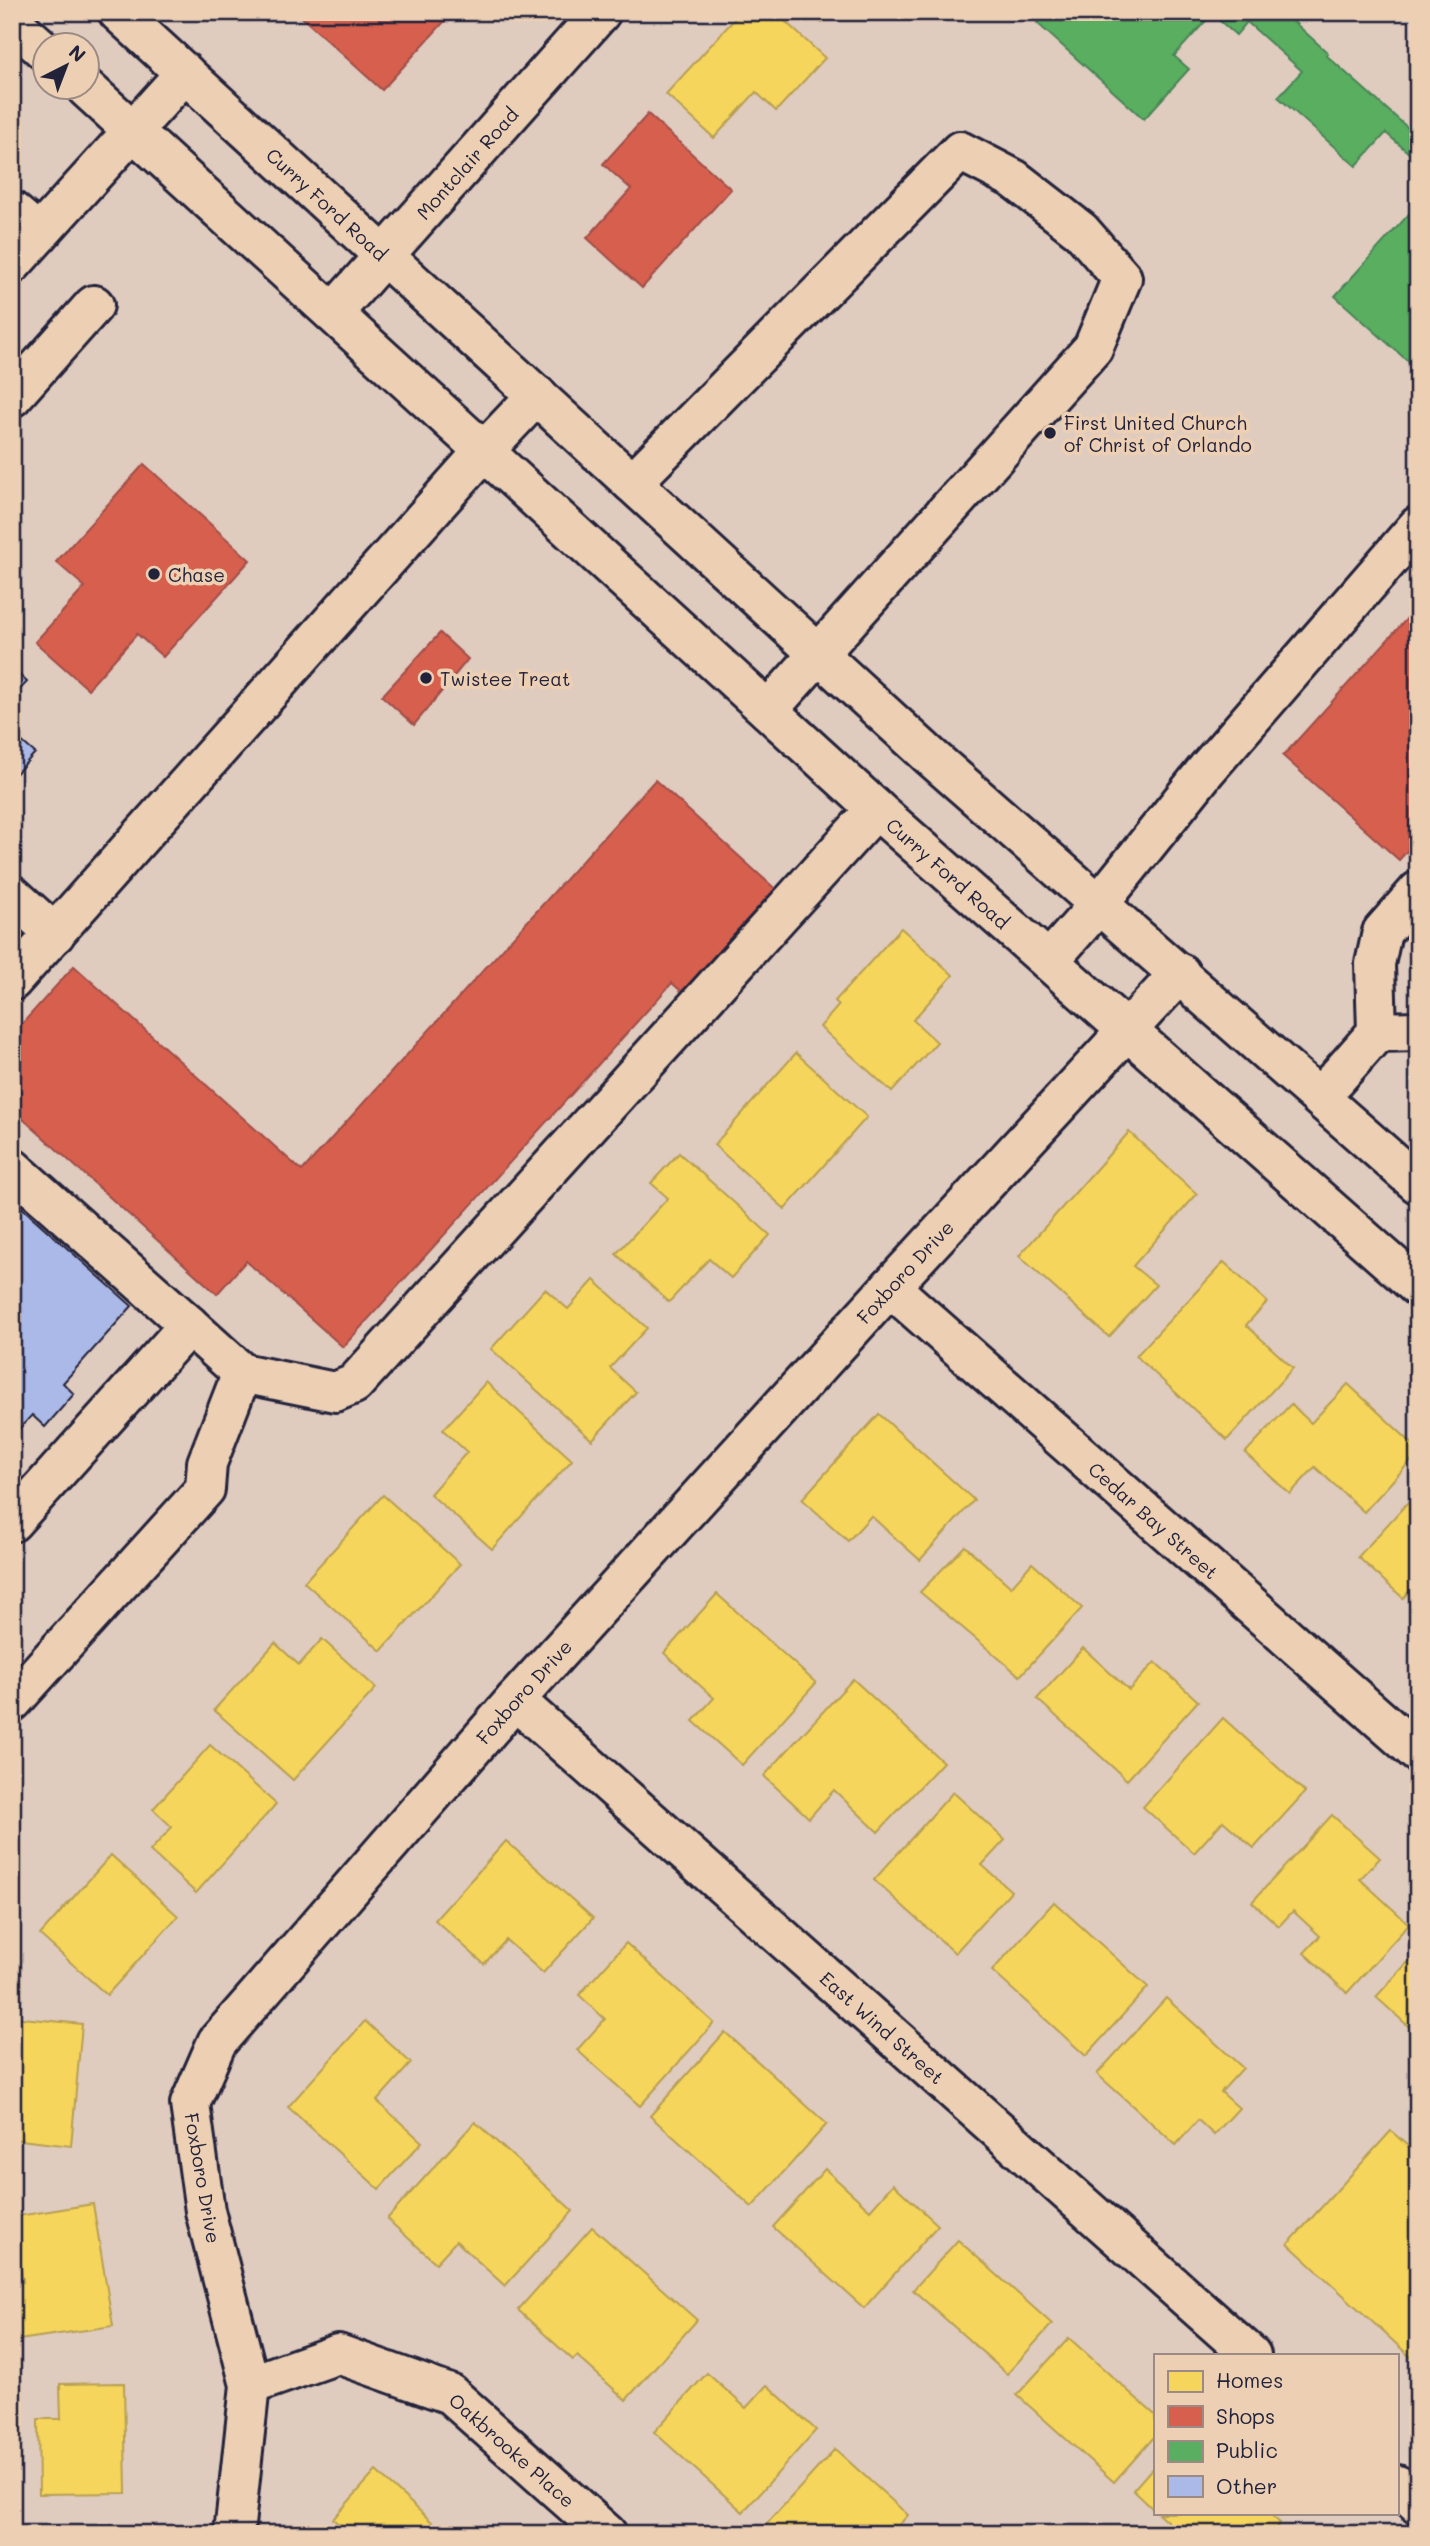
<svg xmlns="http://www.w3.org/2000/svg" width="1430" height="2546" font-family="Mali,sans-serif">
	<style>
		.homes { fill: #f6d55c; stroke: #b69f52; stroke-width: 2 }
		.shops { fill: #d6604d; stroke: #a04d48; stroke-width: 2 }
		.public { fill: #5aae61; stroke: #498456; stroke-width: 2 }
		.building { fill: #abb9e9; stroke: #22223b; stroke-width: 2 }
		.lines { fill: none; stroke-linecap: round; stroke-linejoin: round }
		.minor-casing { stroke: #22223b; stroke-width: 44 }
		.major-casing { stroke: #22223b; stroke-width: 44 }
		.minor { stroke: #edd0b4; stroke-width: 38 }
		.major { stroke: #edd0b4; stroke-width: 38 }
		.poi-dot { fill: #22223b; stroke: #edd0b4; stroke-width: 2.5 }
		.labels { text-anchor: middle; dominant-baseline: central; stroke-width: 7; stroke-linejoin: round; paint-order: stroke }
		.street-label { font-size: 19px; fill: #22223b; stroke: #edd0b4 }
		.poi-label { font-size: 19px; fill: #22223b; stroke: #edd0b4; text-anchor: start }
	</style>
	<rect width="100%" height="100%" fill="#e0cbbf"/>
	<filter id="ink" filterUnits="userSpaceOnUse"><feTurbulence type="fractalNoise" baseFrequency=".0143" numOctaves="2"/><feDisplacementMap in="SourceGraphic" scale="14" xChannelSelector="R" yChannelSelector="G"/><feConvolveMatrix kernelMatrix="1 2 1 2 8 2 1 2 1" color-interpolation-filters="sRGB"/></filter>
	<g filter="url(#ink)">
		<g class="homes">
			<polygon points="741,12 775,12 825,58 776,111 756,92 714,138 666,94"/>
			<polygon points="810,12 832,12 822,23"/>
			<polygon points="901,928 953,975 913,1020 937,1042 892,1092 820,1027 839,1005 835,1001"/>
			<polygon points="796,1053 867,1117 785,1209 714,1145"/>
			<polygon points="1129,1132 1197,1194 1133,1266 1156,1285 1109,1337 1019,1256"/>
			<polygon points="679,1153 770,1235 731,1278 709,1259 669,1302 616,1254 668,1198 651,1183"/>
			<polygon points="1224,1262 1267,1302 1246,1325 1293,1368 1227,1440 1136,1356"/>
			<polygon points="594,1280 647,1328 610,1368 636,1392 592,1440 491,1349 545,1289 568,1309"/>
			<polygon points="486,1382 572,1460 492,1549 430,1494 467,1452 443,1430"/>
			<polygon points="1348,1384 1418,1449 1418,1453 1364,1512 1315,1467 1290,1494 1245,1453 1291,1404 1311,1423"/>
			<polygon points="879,1414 974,1500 920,1560 871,1516 848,1541 802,1499"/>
			<polygon points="1418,1491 1418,1582 1403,1598 1358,1557"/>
			<polygon points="383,1495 460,1564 381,1651 304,1582"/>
			<polygon points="965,1546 1011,1587 1032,1563 1082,1608 1020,1676 920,1592"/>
			<polygon points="717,1594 816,1683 742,1765 693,1721 714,1698 664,1653"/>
			<polygon points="322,1639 376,1688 293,1780 214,1710 275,1643 299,1665"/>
			<polygon points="1083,1648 1129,1690 1155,1662 1198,1701 1127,1780 1037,1699"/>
			<polygon points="853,1679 943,1762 878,1832 834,1790 809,1818 764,1776"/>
			<polygon points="1223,1718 1305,1792 1254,1848 1223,1821 1194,1853 1143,1807"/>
			<polygon points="210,1745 276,1804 196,1893 150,1851 172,1827 153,1809"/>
			<polygon points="953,1792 1005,1840 982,1865 1011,1891 955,1953 874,1880"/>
			<polygon points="1332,1815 1380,1858 1360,1879 1409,1924 1347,1993 1304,1953 1320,1936 1293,1911 1279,1926 1252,1902"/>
			<polygon points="506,1841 593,1918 543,1973 506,1940 484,1964 435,1920"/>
			<polygon points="111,1855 178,1916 107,1995 40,1935"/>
			<polygon points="1054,1902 1148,1987 1086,2056 992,1971"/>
			<polygon points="626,1943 714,2023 640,2106 577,2050 605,2019 579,1995"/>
			<polygon points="1418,1951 1418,2035 1376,1997"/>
			<polygon points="1166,1998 1243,2068 1221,2092 1239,2108 1214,2135 1198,2120 1176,2145 1097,2074"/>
			<polygon points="12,2017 82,2024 71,2146 12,2139"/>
			<polygon points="365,2021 411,2063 377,2101 422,2142 379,2189 288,2107"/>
			<polygon points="725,2032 827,2124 752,2207 650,2116"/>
			<polygon points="475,2122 573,2211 505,2286 456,2241 436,2263 387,2219"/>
			<polygon points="1391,2131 1418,2155 1418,2364 1288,2244"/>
			<polygon points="825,2169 870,2210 893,2184 938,2225 864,2308 773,2227"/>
			<polygon points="93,2204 113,2326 12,2341 12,2284 23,2282 12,2217"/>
			<polygon points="592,2227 697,2320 626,2400 577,2356 573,2360 518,2310"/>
			<polygon points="958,2240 1052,2324 1007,2374 913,2290"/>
			<polygon points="1069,2338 1155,2415 1155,2436 1114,2482 1017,2395"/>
			<polygon points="707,2373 746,2408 767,2385 816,2430 743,2512 654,2432"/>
			<polygon points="124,2383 126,2493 39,2494 38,2419 61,2419 60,2384"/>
			<polygon points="835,2449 908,2515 891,2534 769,2534 763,2528"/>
			<polygon points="1155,2465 1155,2511 1133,2490"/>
			<polygon points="376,2471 445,2534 350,2534 333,2519"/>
			<polygon points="1158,2513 1269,2513 1280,2523 1271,2534 1181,2534"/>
		</g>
		<g class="shops">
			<polygon points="296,12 453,12 382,90"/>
			<polygon points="648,114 731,189 642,288 587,238 631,189 603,164"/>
			<polygon points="144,464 250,560 163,657 137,634 88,689 35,642 85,587 56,562"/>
			<polygon points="1418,606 1418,839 1399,860 1283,756"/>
			<polygon points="440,633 468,659 414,725 382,696"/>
			<polygon points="655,780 783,896 690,999 672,983 343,1347 246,1261 217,1294 12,1109 12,1035 74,966 302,1171"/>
		</g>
		<g class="public">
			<polygon points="1047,12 1283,12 1328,53 1326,55 1418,137 1418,161 1386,133 1356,166 1278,97 1302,71 1247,22 1236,35 1212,14 1174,56 1189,69 1144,119 1037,23"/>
			<polygon points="1418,204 1418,356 1411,364 1335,296"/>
		</g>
		<g class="building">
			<polygon points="12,668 27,682 12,698"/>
			<polygon points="12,733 35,753 12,778"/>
			<polygon points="12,1199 132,1306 63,1383 74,1394 45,1427 32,1415 12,1437"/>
		</g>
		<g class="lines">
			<g class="minor-casing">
				<g id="minor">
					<polyline points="12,211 39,234"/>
					<polyline points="12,264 185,73"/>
					<path id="s1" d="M333,313L601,12"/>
					<polyline points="12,397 94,305"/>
					<polyline points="632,483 960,151 1014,179 1081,231 1122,278 1093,348 768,710"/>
					<polyline points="12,895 55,934"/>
					<polyline points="1049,961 1099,904 1207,769 1418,526"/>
					<polyline points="12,981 484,451 537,395"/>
					<polyline points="1377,1032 1418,1031"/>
					<polyline points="1320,1097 1377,1032 1375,964 1382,932 1418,891"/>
					<polyline points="12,1168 189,1325"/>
					<path id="s2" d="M890,1287L1418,1753"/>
					<polyline points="12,1522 189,1325 242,1373"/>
					<path id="s3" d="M515,1700L1251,2355"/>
					<polyline points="12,1702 205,1489 207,1463 242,1373 335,1392 354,1384 876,809"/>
					<path id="s4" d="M250,2385L338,2354L450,2394L607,2534"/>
					<polyline points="1397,2485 1418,2504"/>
					<path id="s5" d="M234,2534L250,2385L205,2211L190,2104L217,2042L515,1700L890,1287L1180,973"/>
				</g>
			</g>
			<g class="major-casing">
				<g id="major">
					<path id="s6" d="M118,12L931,757L1418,1184"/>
					<polyline points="12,22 46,52"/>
					<path id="s7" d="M86,88L876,809L1418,1287"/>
				</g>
			</g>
			<use href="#minor" class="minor"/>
			<use href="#major" class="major"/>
		</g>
	</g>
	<g class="poi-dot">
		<circle cx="1050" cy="433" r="7"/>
		<circle cx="154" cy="574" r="7"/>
		<circle cx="426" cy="678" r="7"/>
	</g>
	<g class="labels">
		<g class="street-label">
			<text stroke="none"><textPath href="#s1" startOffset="201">Montclair Road</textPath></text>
			<text stroke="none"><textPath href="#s6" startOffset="284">Curry Ford Road</textPath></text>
			<text stroke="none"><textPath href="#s7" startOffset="1166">Curry Ford Road</textPath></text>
			<text stroke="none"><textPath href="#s5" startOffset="1538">Foxboro Drive</textPath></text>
			<text stroke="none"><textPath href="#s2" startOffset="352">Cedar Bay Street</textPath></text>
			<text stroke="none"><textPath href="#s5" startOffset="971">Foxboro Drive</textPath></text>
			<text stroke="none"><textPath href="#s3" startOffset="492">East Wind Street</textPath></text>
			<text transform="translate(203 2178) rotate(80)">Foxboro Drive</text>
			<text stroke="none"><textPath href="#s4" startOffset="296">Oakbrooke Place</textPath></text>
		</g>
		<g class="poi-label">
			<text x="1064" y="422">First United Church<tspan x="1064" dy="22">of Christ of Orlando</tspan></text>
			<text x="168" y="574">Chase</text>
			<text x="440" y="678">Twistee Treat</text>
		</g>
	</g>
	<rect width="1430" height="2546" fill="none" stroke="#edd0b4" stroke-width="42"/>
	<rect x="21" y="21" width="1388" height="2504" fill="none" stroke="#22223b" stroke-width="2.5" filter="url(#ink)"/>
	<rect x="1154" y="2354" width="245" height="161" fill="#edd0b4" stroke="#9c8a84" stroke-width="2"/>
	<rect x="1168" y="2371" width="35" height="21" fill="#f6d55c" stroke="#9c8a84" stroke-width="2"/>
	<text x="1216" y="2388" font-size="21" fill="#22223b">Homes</text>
	<rect x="1168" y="2406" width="35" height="21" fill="#d6604d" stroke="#9c8a84" stroke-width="2"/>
	<text x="1216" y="2424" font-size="21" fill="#22223b">Shops</text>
	<rect x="1168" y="2441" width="35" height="21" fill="#5aae61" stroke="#9c8a84" stroke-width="2"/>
	<text x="1216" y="2458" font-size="21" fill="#22223b">Public</text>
	<rect x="1168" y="2476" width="35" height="21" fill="#abb9e9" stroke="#9c8a84" stroke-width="2"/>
	<text x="1216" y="2494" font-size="21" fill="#22223b">Other</text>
	<g transform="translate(66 66) rotate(42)"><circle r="33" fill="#edd0b4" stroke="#9c8a84" stroke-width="2"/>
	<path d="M0-5L12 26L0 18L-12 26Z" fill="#22223b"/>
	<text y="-10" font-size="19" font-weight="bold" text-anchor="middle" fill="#22223b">N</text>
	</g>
</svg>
